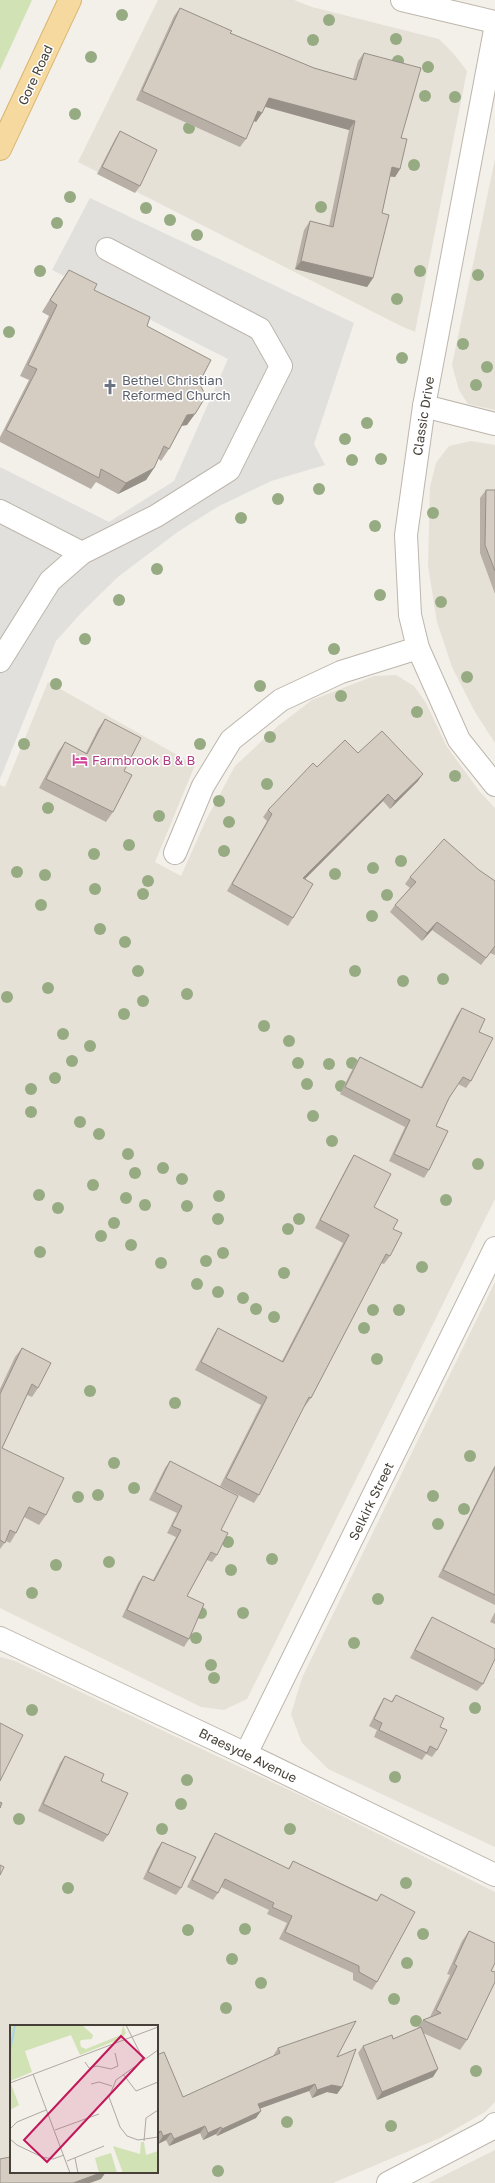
<svg xmlns="http://www.w3.org/2000/svg" width="495" height="2183" font-family="'Golos Text',sans-serif">
	<style>
		.residential { fill: #e6e1d7; fill-rule: evenodd }
		.green { fill: #d1e3b5 }
		.parking { fill: #e2e0dd }
		.lines { fill: none; stroke-linecap: round; stroke-linejoin: round }
		.minor-casing { stroke: #bdb6ac; stroke-width: 24 }
		.major-casing { stroke: #d9b570; stroke-width: 24 }
		.minor { stroke: #fff; stroke-width: 22 }
		.major { stroke: #f5d99f; stroke-width: 22 }
		.tree { fill: #97ab83 }
		.wall { fill: #b8b0a7 }
		.shaded-wall { fill: #969088 }
		.building { fill: #d6cdc2; stroke: #969088 }
		.labels { text-anchor: middle; dominant-baseline: central; stroke-width: 3; stroke-linejoin: round; paint-order: stroke }
		.street-label { font-size: 13px; fill: #464038; stroke: #fff }
		.worship-label { font-size: 13px; fill: #5b616d; stroke: #fff; text-anchor: start }
		.hotel-label { font-size: 13px; fill: #b23c85; stroke: #fff; text-anchor: start }
		.inset-river { fill: none; stroke: #abd3ea; stroke-width: 2 }
		.inset-road { fill: none; stroke: #aea9a2; stroke-width: 1 }
		.view { fill: #c2185b; fill-opacity: 0.15; stroke: #c2185b; stroke-width: 2 }
		.inset-edge { fill: none; stroke: #464038; stroke-width: 2 }
	</style>
	<rect width="100%" height="100%" fill="#f3efe9"/>
	<g class="residential">
		<polygon points="158,0 294,0 312,7 439,39 453,53 467,71 415,332 399,325 78,162"/>
		<polygon points="495,159 495,410 468,404 459,390 452,365"/>
		<polygon points="471,441 495,445 495,743 475,712 452,667 437,622 428,566 430,487 436,463 449,446"/>
		<polygon points="396,675 414,686 426,703 447,747 480,792 495,808 495,1199 247,1699 224,1710 201,1707 0,1608 0,785 5,787 48,682 195,765 155,862 181,876 206,820 235,766 278,726 312,700 374,676"/>
		<polygon points="495,1282 495,1847 328,1769 302,1743 291,1714 302,1678"/>
		<path d="M0,1657L15,1661L304,1797L495,1892V2102L485,2112L440,2138L333,2183H0ZM11,2026H157V2172H11Z"/>
		<polygon points="495,2150 495,2183 429,2183"/>
	</g>
	<polygon class="green" points="0,0 32,0 0,70"/>
	<polygon class="parking" points="90,198 354,323 314,444 325,465 271,481 219,506 179,531 119,576 82,612 56,641 0,779 0,467 109,522 174,481 228,359 52,270"/>
	<g class="lines">
		<g class="minor-casing">
			<g id="minor">
				<polyline points="402,0 495,22"/>
				<polyline points="495,30 424,406 406,535 410,615 418,648 459,740 495,785"/>
				<polyline points="424,406 495,424"/>
				<polyline points="0,511 82,553"/>
				<polyline points="0,661 50,581 82,553 156,516 229,470 281,366 260,329 107,249"/>
				<polyline points="175,853 203,786 231,740 281,700 341,672 418,648"/>
				<polyline points="0,1638 246,1754 495,1875"/>
				<polyline points="246,1754 495,1248"/>
				<polyline points="388,2183 489,2130 495,2124"/>
			</g>
		</g>
		<g class="major-casing">
			<polyline id="major" points="0,149 70,0"/>
		</g>
		<use href="#minor" class="minor"/>
		<use href="#major" class="major"/>
	</g>
	<g class="tree">
		<circle cx="122" cy="15" r="6"/>
		<circle cx="329" cy="20" r="6"/>
		<circle cx="396" cy="39" r="6"/>
		<circle cx="313" cy="40" r="6"/>
		<circle cx="91" cy="57" r="6"/>
		<circle cx="398" cy="61" r="6"/>
		<circle cx="428" cy="67" r="6"/>
		<circle cx="425" cy="96" r="6"/>
		<circle cx="455" cy="97" r="6"/>
		<circle cx="75" cy="114" r="6"/>
		<circle cx="189" cy="128" r="6"/>
		<circle cx="414" cy="165" r="6"/>
		<circle cx="70" cy="197" r="6"/>
		<circle cx="321" cy="207" r="6"/>
		<circle cx="146" cy="208" r="6"/>
		<circle cx="170" cy="220" r="6"/>
		<circle cx="57" cy="223" r="6"/>
		<circle cx="197" cy="235" r="6"/>
		<circle cx="40" cy="271" r="6"/>
		<circle cx="420" cy="271" r="6"/>
		<circle cx="478" cy="275" r="6"/>
		<circle cx="397" cy="299" r="6"/>
		<circle cx="9" cy="332" r="6"/>
		<circle cx="463" cy="344" r="6"/>
		<circle cx="402" cy="358" r="6"/>
		<circle cx="487" cy="367" r="6"/>
		<circle cx="476" cy="385" r="6"/>
		<circle cx="367" cy="423" r="6"/>
		<circle cx="345" cy="439" r="6"/>
		<circle cx="381" cy="459" r="6"/>
		<circle cx="352" cy="460" r="6"/>
		<circle cx="319" cy="489" r="6"/>
		<circle cx="278" cy="499" r="6"/>
		<circle cx="433" cy="513" r="6"/>
		<circle cx="241" cy="518" r="6"/>
		<circle cx="375" cy="526" r="6"/>
		<circle cx="157" cy="569" r="6"/>
		<circle cx="380" cy="595" r="6"/>
		<circle cx="119" cy="600" r="6"/>
		<circle cx="441" cy="602" r="6"/>
		<circle cx="85" cy="639" r="6"/>
		<circle cx="334" cy="649" r="6"/>
		<circle cx="467" cy="677" r="6"/>
		<circle cx="56" cy="684" r="6"/>
		<circle cx="260" cy="686" r="6"/>
		<circle cx="341" cy="696" r="6"/>
		<circle cx="417" cy="712" r="6"/>
		<circle cx="270" cy="737" r="6"/>
		<circle cx="24" cy="744" r="6"/>
		<circle cx="200" cy="744" r="6"/>
		<circle cx="455" cy="776" r="6"/>
		<circle cx="267" cy="784" r="6"/>
		<circle cx="219" cy="801" r="6"/>
		<circle cx="48" cy="808" r="6"/>
		<circle cx="159" cy="816" r="6"/>
		<circle cx="229" cy="822" r="6"/>
		<circle cx="129" cy="845" r="6"/>
		<circle cx="224" cy="851" r="6"/>
		<circle cx="94" cy="854" r="6"/>
		<circle cx="401" cy="861" r="6"/>
		<circle cx="373" cy="868" r="6"/>
		<circle cx="17" cy="872" r="6"/>
		<circle cx="335" cy="874" r="6"/>
		<circle cx="45" cy="875" r="6"/>
		<circle cx="148" cy="881" r="6"/>
		<circle cx="95" cy="889" r="6"/>
		<circle cx="143" cy="894" r="6"/>
		<circle cx="387" cy="895" r="6"/>
		<circle cx="41" cy="905" r="6"/>
		<circle cx="372" cy="916" r="6"/>
		<circle cx="100" cy="929" r="6"/>
		<circle cx="125" cy="942" r="6"/>
		<circle cx="138" cy="971" r="6"/>
		<circle cx="355" cy="971" r="6"/>
		<circle cx="443" cy="979" r="6"/>
		<circle cx="403" cy="981" r="6"/>
		<circle cx="48" cy="988" r="6"/>
		<circle cx="187" cy="994" r="6"/>
		<circle cx="7" cy="997" r="6"/>
		<circle cx="143" cy="1001" r="6"/>
		<circle cx="124" cy="1014" r="6"/>
		<circle cx="264" cy="1026" r="6"/>
		<circle cx="63" cy="1034" r="6"/>
		<circle cx="289" cy="1041" r="6"/>
		<circle cx="90" cy="1046" r="6"/>
		<circle cx="72" cy="1061" r="6"/>
		<circle cx="298" cy="1063" r="6"/>
		<circle cx="352" cy="1063" r="6"/>
		<circle cx="329" cy="1064" r="6"/>
		<circle cx="55" cy="1078" r="6"/>
		<circle cx="307" cy="1084" r="6"/>
		<circle cx="341" cy="1086" r="6"/>
		<circle cx="31" cy="1089" r="6"/>
		<circle cx="31" cy="1112" r="6"/>
		<circle cx="313" cy="1116" r="6"/>
		<circle cx="80" cy="1122" r="6"/>
		<circle cx="99" cy="1134" r="6"/>
		<circle cx="332" cy="1141" r="6"/>
		<circle cx="128" cy="1154" r="6"/>
		<circle cx="478" cy="1164" r="6"/>
		<circle cx="163" cy="1168" r="6"/>
		<circle cx="135" cy="1173" r="6"/>
		<circle cx="182" cy="1179" r="6"/>
		<circle cx="93" cy="1185" r="6"/>
		<circle cx="39" cy="1195" r="6"/>
		<circle cx="219" cy="1196" r="6"/>
		<circle cx="126" cy="1198" r="6"/>
		<circle cx="446" cy="1200" r="6"/>
		<circle cx="145" cy="1205" r="6"/>
		<circle cx="187" cy="1206" r="6"/>
		<circle cx="58" cy="1208" r="6"/>
		<circle cx="218" cy="1219" r="6"/>
		<circle cx="299" cy="1219" r="6"/>
		<circle cx="114" cy="1223" r="6"/>
		<circle cx="288" cy="1229" r="6"/>
		<circle cx="101" cy="1236" r="6"/>
		<circle cx="131" cy="1245" r="6"/>
		<circle cx="40" cy="1252" r="6"/>
		<circle cx="223" cy="1253" r="6"/>
		<circle cx="206" cy="1261" r="6"/>
		<circle cx="161" cy="1263" r="6"/>
		<circle cx="422" cy="1267" r="6"/>
		<circle cx="284" cy="1273" r="6"/>
		<circle cx="197" cy="1284" r="6"/>
		<circle cx="218" cy="1292" r="6"/>
		<circle cx="243" cy="1298" r="6"/>
		<circle cx="256" cy="1309" r="6"/>
		<circle cx="373" cy="1310" r="6"/>
		<circle cx="399" cy="1310" r="6"/>
		<circle cx="274" cy="1317" r="6"/>
		<circle cx="364" cy="1328" r="6"/>
		<circle cx="377" cy="1359" r="6"/>
		<circle cx="90" cy="1391" r="6"/>
		<circle cx="175" cy="1403" r="6"/>
		<circle cx="470" cy="1456" r="6"/>
		<circle cx="114" cy="1463" r="6"/>
		<circle cx="134" cy="1488" r="6"/>
		<circle cx="98" cy="1495" r="6"/>
		<circle cx="433" cy="1496" r="6"/>
		<circle cx="78" cy="1497" r="6"/>
		<circle cx="464" cy="1509" r="6"/>
		<circle cx="438" cy="1524" r="6"/>
		<circle cx="228" cy="1542" r="6"/>
		<circle cx="272" cy="1559" r="6"/>
		<circle cx="109" cy="1562" r="6"/>
		<circle cx="56" cy="1565" r="6"/>
		<circle cx="231" cy="1570" r="6"/>
		<circle cx="32" cy="1593" r="6"/>
		<circle cx="378" cy="1599" r="6"/>
		<circle cx="201" cy="1613" r="6"/>
		<circle cx="243" cy="1613" r="6"/>
		<circle cx="196" cy="1638" r="6"/>
		<circle cx="354" cy="1643" r="6"/>
		<circle cx="211" cy="1665" r="6"/>
		<circle cx="214" cy="1678" r="6"/>
		<circle cx="475" cy="1708" r="6"/>
		<circle cx="32" cy="1710" r="6"/>
		<circle cx="395" cy="1777" r="6"/>
		<circle cx="187" cy="1780" r="6"/>
		<circle cx="181" cy="1804" r="6"/>
		<circle cx="19" cy="1819" r="6"/>
		<circle cx="162" cy="1829" r="6"/>
		<circle cx="290" cy="1829" r="6"/>
		<circle cx="406" cy="1883" r="6"/>
		<circle cx="68" cy="1888" r="6"/>
		<circle cx="245" cy="1929" r="6"/>
		<circle cx="188" cy="1930" r="6"/>
		<circle cx="423" cy="1934" r="6"/>
		<circle cx="232" cy="1959" r="6"/>
		<circle cx="407" cy="1963" r="6"/>
		<circle cx="261" cy="1983" r="6"/>
		<circle cx="394" cy="1999" r="6"/>
		<circle cx="226" cy="2008" r="6"/>
		<circle cx="416" cy="2021" r="6"/>
		<circle cx="476" cy="2071" r="6"/>
		<circle cx="287" cy="2122" r="6"/>
		<circle cx="391" cy="2126" r="6"/>
		<circle cx="218" cy="2171" r="6"/>
	</g>
	<g class="wall">
		<polygon points="180,8 230,33 314,68 353,79 358,61 364,53 401,138 400,169 395,177 390,176 382,213 373,278 367,287 295,269 304,230 310,221 329,226 349,130 265,107 262,113 256,122 254,121 246,139 240,147 136,100 174,16"/>
		<polygon points="120,131 140,186 135,193 97,174 115,139"/>
		<polygon points="69,270 94,290 147,326 199,383 187,425 182,426 169,449 161,461 158,458 154,468 146,480 118,494 96,482 91,489 0,442 0,437 29,380 20,376 49,316 42,312 61,281"/>
		<polygon points="486,490 495,490 495,594 480,553 480,498"/>
		<polygon points="105,719 124,771 113,812 106,822 39,788 58,752 65,742 86,753 98,729"/>
		<polygon points="358,753 418,781 390,809 383,801 305,879 293,918 288,926 227,891 267,821 263,817 268,810 317,767"/>
		<polygon points="479,870 495,881 495,955 490,953 481,965 432,930 422,941 390,912 395,905 410,888 405,884 410,877"/>
		<polygon points="462,1008 479,1032 471,1081 466,1088 458,1084 449,1098 436,1126 429,1170 424,1178 389,1161 405,1127 340,1094 355,1064 360,1057 421,1087 457,1015"/>
		<polygon points="354,1155 374,1207 393,1229 390,1256 384,1264 381,1263 311,1398 305,1406 304,1406 259,1495 254,1503 220,1486 261,1405 195,1370 213,1336 218,1328 282,1361 343,1243 315,1228 349,1163"/>
		<polygon points="22,1348 38,1388 32,1397 27,1395 2,1448 46,1515 39,1525 24,1517 16,1533 10,1543 6,1541 0,1549 0,1389 15,1357"/>
		<polygon points="170,1461 221,1530 217,1555 212,1562 207,1560 187,1596 189,1639 184,1647 122,1617 138,1583 143,1576 153,1580 176,1537 167,1533 177,1513 149,1500 165,1468"/>
		<polygon points="495,1465 495,1605 438,1577"/>
		<polygon points="495,1612 495,1624 490,1622"/>
		<polygon points="432,1617 483,1684 477,1691 410,1658 427,1625"/>
		<polygon points="396,1695 440,1727 437,1750 432,1757 426,1754 422,1760 374,1737 377,1730 369,1726 379,1706 384,1698 391,1702"/>
		<polygon points="65,1756 101,1781 108,1835 103,1842 38,1811 60,1763"/>
		<polygon points="215,1833 288,1869 293,1861 377,1900 381,1894 377,1982 372,1990 353,1980 353,1973 279,1939 287,1923 267,1914 269,1910 221,1887 218,1893 213,1900 187,1887 210,1841"/>
		<polygon points="162,1842 181,1888 176,1895 143,1879 157,1849"/>
		<polygon points="469,1931 491,1971 467,2040 460,2050 423,2033 433,2077 377,2100 358,2053 363,2046 393,2039 417,2029 423,2020 430,2017 450,1975 447,1974 462,1941"/>
		<polygon points="278,2048 337,2057 342,2087 337,2094 327,2092 312,2098 309,2091 260,2108 256,2118 217,2136 216,2134 203,2140 200,2133 169,2146 166,2140 158,2144 157,2140 157,2055 183,2097 273,2056"/>
	</g>
	<g class="shaded-wall">
		<polygon points="269,98 355,121 349,130 263,106"/>
		<polygon points="258,111 262,113 256,122 252,120"/>
		<polygon points="392,167 400,169 395,177 386,176"/>
		<polygon points="301,261 373,278 367,287 295,269"/>
		<polygon points="195,414 187,425 179,426 187,415"/>
		<polygon points="154,468 146,480 118,494 126,483"/>
		<polygon points="423,774 418,781 390,809 395,801"/>
		<polygon points="388,794 383,801 298,886 303,878"/>
		<polygon points="437,922 432,930 422,941 427,933"/>
		<polygon points="438,2069 433,2077 377,2100 382,2092"/>
		<polygon points="315,2084 309,2091 253,2111 258,2104"/>
		<polygon points="332,2085 342,2087 337,2094 327,2092 312,2098 317,2090"/>
		<polygon points="261,2111 256,2118 217,2136 222,2129"/>
		<polygon points="205,2126 200,2133 169,2146 174,2139"/>
		<polygon points="221,2127 216,2134 203,2140 208,2133"/>
		<polygon points="161,2131 157,2137 157,2132"/>
		<polygon points="171,2133 166,2140 158,2144 163,2136"/>
		<polygon points="103,2172 106,2172 101,2179 90,2183 73,2183"/>
	</g>
	<g class="building">
		<polygon points="180,8 232,31 230,33 314,68 356,80 364,53 421,68 401,138 407,139 400,169 392,167 382,213 389,215 373,278 301,261 310,221 333,227 355,121 269,98 262,113 258,111 246,139 142,91"/>
		<polygon points="120,131 157,150 140,186 102,167"/>
		<polygon points="69,270 97,284 94,290 150,317 147,326 211,360 199,383 206,396 195,414 187,415 169,449 164,446 154,468 126,483 101,469 99,478 6,430 37,369 28,365 57,305 50,300"/>
		<polygon points="486,490 495,490 495,571 485,545"/>
		<polygon points="105,719 141,738 124,771 132,775 113,812 46,779 65,742 87,754"/>
		<polygon points="382,731 423,774 395,801 388,794 303,878 313,884 293,918 232,884 272,814 268,810 313,763 317,767 345,740 358,753"/>
		<polygon points="444,839 479,870 495,881 495,946 486,958 437,922 427,933 395,905 416,882 410,877"/>
		<polygon points="462,1008 485,1019 479,1032 493,1038 471,1081 463,1077 449,1098 436,1126 448,1131 429,1170 394,1154 410,1120 345,1087 360,1057 422,1088"/>
		<polygon points="354,1155 391,1174 374,1207 398,1220 393,1229 402,1233 390,1256 386,1254 311,1398 309,1397 259,1495 226,1478 267,1397 201,1362 218,1328 283,1362 349,1235 320,1220"/>
		<polygon points="22,1348 51,1363 38,1388 32,1384 2,1448 64,1478 46,1515 29,1507 16,1533 10,1530 5,1543 0,1540 0,1394"/>
		<polygon points="170,1461 238,1496 221,1530 228,1533 217,1555 211,1552 187,1596 204,1604 189,1639 127,1610 143,1576 154,1581 181,1530 172,1526 182,1506 155,1492"/>
		<polygon points="495,1467 495,1595 443,1570"/>
		<polygon points="432,1617 495,1649 495,1659 483,1684 415,1650"/>
		<polygon points="396,1695 444,1718 440,1727 447,1730 437,1750 430,1746 427,1753 379,1730 382,1723 374,1719 384,1698 392,1702"/>
		<polygon points="0,1723 23,1735 0,1781"/>
		<polygon points="65,1756 104,1774 101,1781 128,1793 108,1835 43,1804"/>
		<polygon points="0,1802 2,1803 0,1808"/>
		<polygon points="215,1833 289,1869 293,1861 377,1901 381,1894 415,1912 377,1982 359,1972 359,1966 285,1932 292,1916 272,1907 274,1903 225,1879 218,1893 192,1880"/>
		<polygon points="162,1842 196,1857 181,1888 148,1872"/>
		<polygon points="0,1865 4,1867 0,1875"/>
		<polygon points="469,1931 495,1943 495,1963 491,1971 495,1972 495,1982 467,2040 423,2020 441,2013 436,2010 457,1966 454,1964"/>
		<polygon points="356,2021 337,2057 356,2049 342,2087 332,2085 317,2090 315,2084 258,2104 261,2111 222,2129 221,2127 208,2133 205,2126 174,2139 171,2133 163,2136 161,2131 157,2132 157,2055 164,2052 183,2097 280,2053 278,2048"/>
		<polygon points="421,2027 438,2069 382,2092 363,2046 392,2035 393,2039"/>
		<polygon points="10,2157 11,2164 11,2172 103,2172 73,2183 0,2183 0,2159"/>
	</g>
	<defs>
		<g id="church-bare" transform="scale(1.2)"><path d="M-1.2-6h2.4v3.5h3.3v2.4h-3.3V6h-2.4V-.1h-3.3v-2.4h3.3Z" fill="#6b7280" stroke="#fff" stroke-width="2.5" paint-order="stroke"/></g>
		<g id="hotel-bare" transform="scale(1.2)"><path d="M-6-4.5h1.5V1H6V5H4.5V3h-9V5H-6ZM-4 0a1.8 1.8 0 1 1 3.6 0ZM.5 0V-2.5h3Q6-2.5 6 0Z" fill="#d1479c" stroke="#fff" stroke-width="2.5" paint-order="stroke"/></g>
	</defs>
	<g fill-rule="evenodd">
		<use href="#church-bare" x="110" y="387"/>
		<use href="#hotel-bare" x="80" y="760"/>
	</g>
	<g class="labels">
		<g class="street-label">
			<text transform="translate(35 75) rotate(-65)">Gore Road</text>
			<text transform="translate(423 416) rotate(-81)">Classic Drive</text>
			<text transform="translate(371 1501) rotate(-64)">Selkirk Street</text>
			<text transform="translate(248 1755) rotate(26)">Braesyde Avenue</text>
		</g>
		<g class="worship-label">
			<text x="122" y="380">Bethel Christian<tspan x="122" dy="15">Reformed Church</tspan></text>
		</g>
		<g class="hotel-label">
			<text x="92" y="760">Farmbrook B &amp; B</text>
		</g>
	</g>
	<g transform="translate(10 2025)">
		<rect width="148" height="148" fill="#f3efe9"/>
		<path d="M0,0H72L83,10L82,14L71,15L70,17L71,22L76,24L111,10L113,0L116,8L112,13L70,30L61,10L15,26L22,47L0,56ZM1,59L9,80L0,85V60ZM131,117H134L136,130L148,126V148H113L103,121L130,129ZM101,128L107,148H89L85,133Z" fill="#d1e3b5"/>
		<path class="inset-river" d="M0,26L5,0"/>
		<path class="inset-road" d="M116,0L133,34M148,25L106,55L99,72L110,102L117,111L128,115L148,112M75,37L79,43L87,41L101,44L108,41L105,28M23,49L60,148M113,49L126,66L148,57M0,58L148,2M81,59L89,57L102,61M0,104L7,97L36,85M45,105L89,89M0,114L7,120L32,132L43,134L54,130M134,116L136,93L148,85M65,133L68,148M57,136L94,121"/>
		<path class="view" d="M111,11L134,33L37,137L14,115Z"/>
		<rect width="148" height="148" class="inset-edge"/>
	</g>
</svg>
